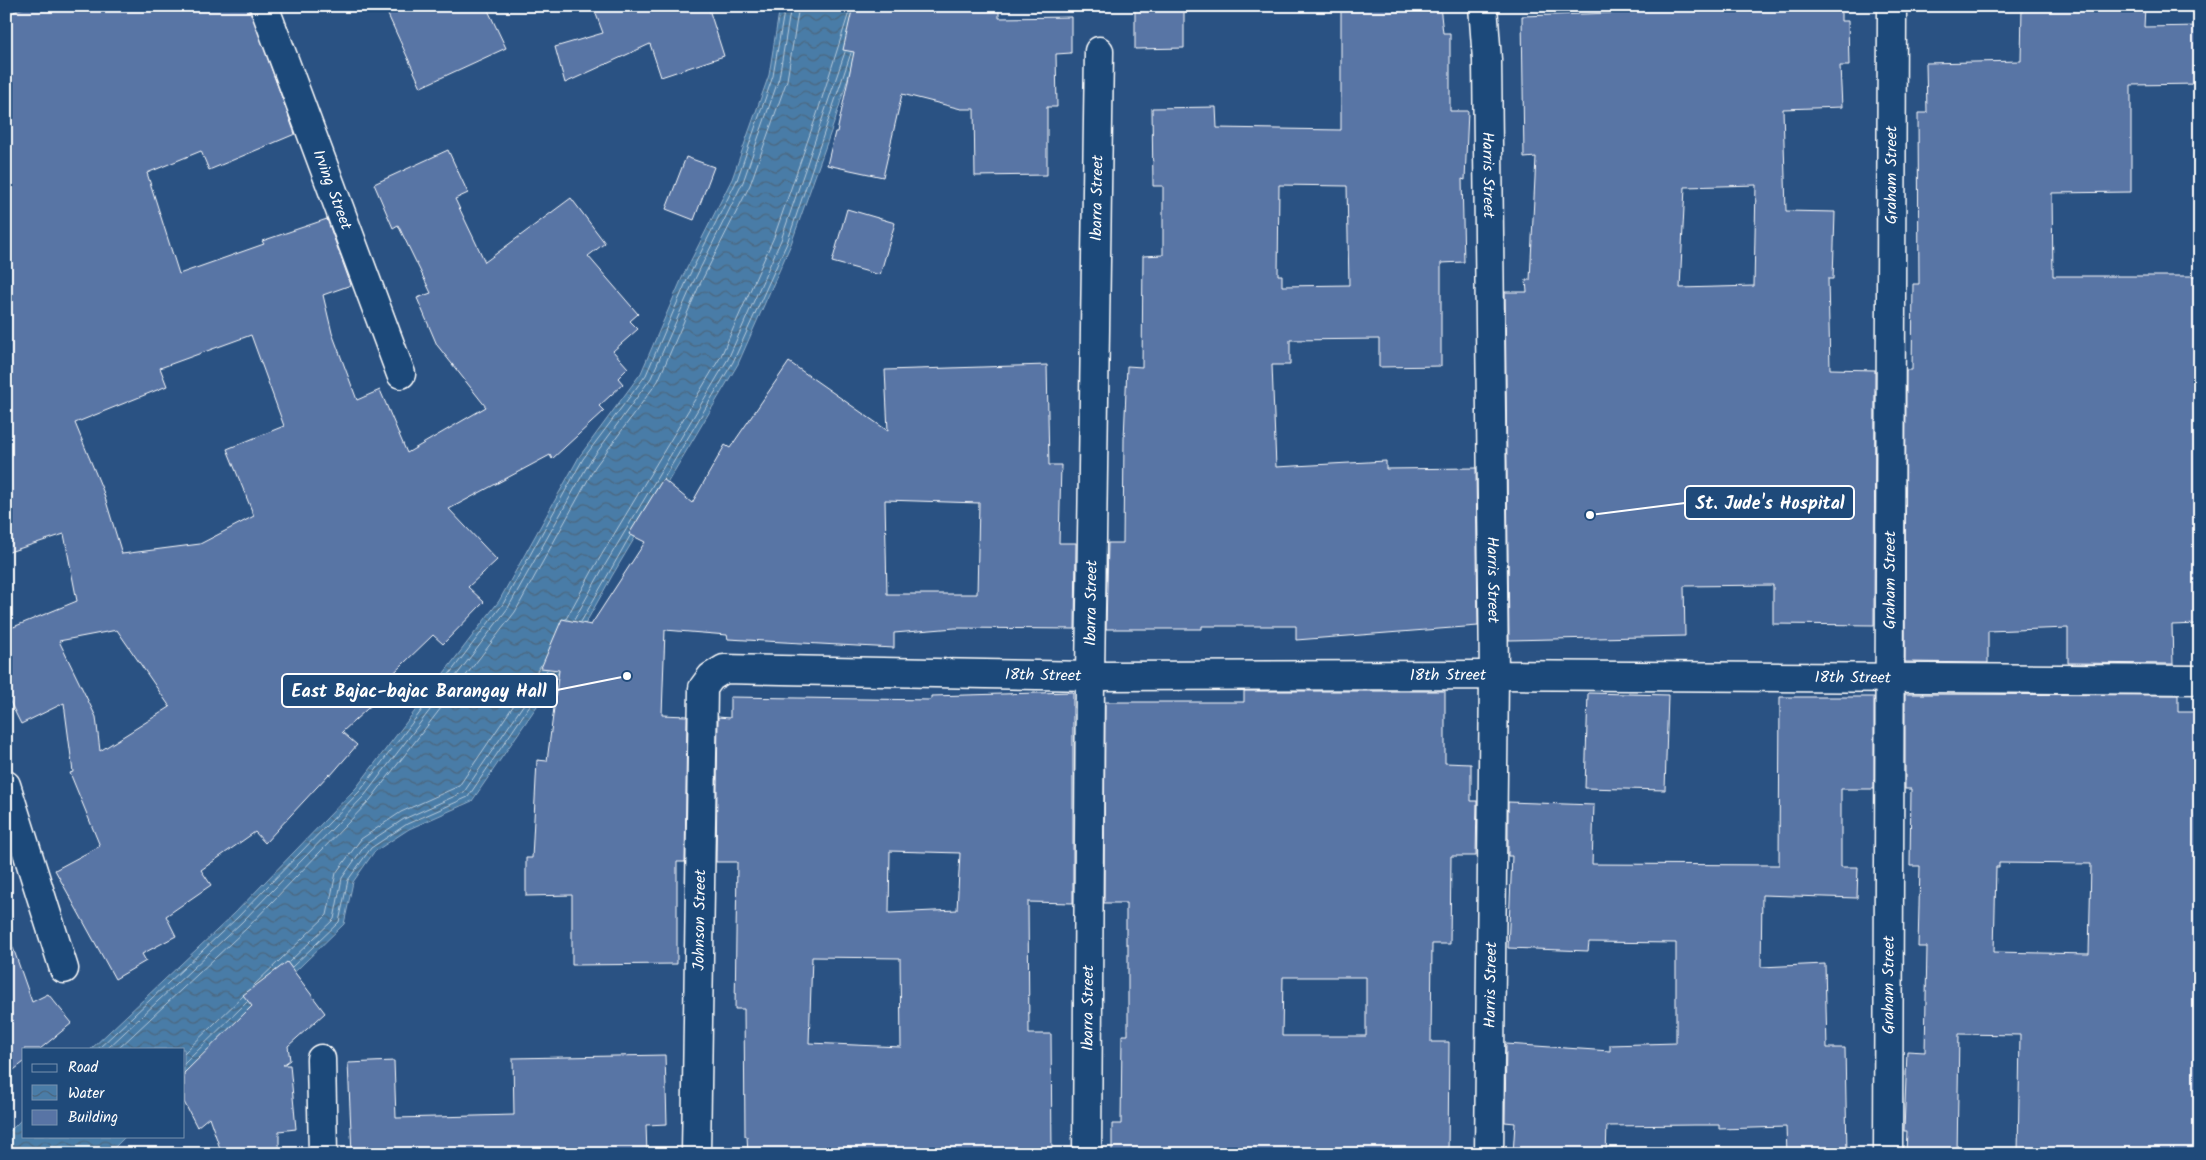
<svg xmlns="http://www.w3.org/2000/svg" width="2206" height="1160" font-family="Kalam,sans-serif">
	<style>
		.water { fill: url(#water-waves); stroke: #92b0ca }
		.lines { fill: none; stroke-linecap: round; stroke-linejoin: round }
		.shore { stroke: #b7cbdc; stroke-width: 1 }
		.building { fill: #5874a5; stroke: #fff; fill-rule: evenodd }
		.minor-casing { stroke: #fff; stroke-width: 31 }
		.major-casing { stroke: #fff; stroke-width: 31 }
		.minor { stroke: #1f4a7a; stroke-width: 28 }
		.major { stroke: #1f4a7a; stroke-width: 28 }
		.labels { text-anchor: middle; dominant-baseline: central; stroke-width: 4; stroke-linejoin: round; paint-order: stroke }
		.street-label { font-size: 16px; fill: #fff; stroke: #1f4a7a }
		.leader { fill: none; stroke: #fff; stroke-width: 2 }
		.callout-dot { fill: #fff; stroke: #1f4a7a; stroke-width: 2 }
		.callout { fill: #1f4a7a; stroke: #fff; stroke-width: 2 }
		.callout-label { font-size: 18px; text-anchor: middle; font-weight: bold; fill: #fff }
	</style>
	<defs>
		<pattern id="water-waves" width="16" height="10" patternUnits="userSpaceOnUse" patternTransform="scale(1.25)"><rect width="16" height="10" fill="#4a7ca7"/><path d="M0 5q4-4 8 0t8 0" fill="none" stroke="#4b667e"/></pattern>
	</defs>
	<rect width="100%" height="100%" fill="#2a5283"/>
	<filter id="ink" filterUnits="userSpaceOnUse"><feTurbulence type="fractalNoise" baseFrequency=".02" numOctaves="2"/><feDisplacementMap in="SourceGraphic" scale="10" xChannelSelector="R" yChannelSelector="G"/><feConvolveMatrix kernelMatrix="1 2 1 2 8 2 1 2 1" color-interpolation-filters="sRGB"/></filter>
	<g filter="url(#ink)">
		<g class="water">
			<polygon points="780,6 870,6 835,120 791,244 738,364 612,576 550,687 472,801 409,829 374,852 353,882 344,924 184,1080 184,1049 91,1049 234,914 356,788 499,601 579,457 641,373 682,278 732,179 769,75"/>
			<polygon points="24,1117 24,1136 126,1136 108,1154 6,1154 6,1135"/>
		</g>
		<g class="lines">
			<g class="shore">
				<polyline points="664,478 733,362 787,243 851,53"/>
				<polyline points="566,619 595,566 721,356 774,237 817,114 851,6"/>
				<polyline points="574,620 602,570 728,359 781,240 845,52"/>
				<polyline points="581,622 630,536"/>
				<polyline points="289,962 334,919 342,878 366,844 404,819 464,792 547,670"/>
				<polyline points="292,967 339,922 348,880 371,848 407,824 468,797 553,671"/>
				<polyline points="254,985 327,915 336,873 361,839 401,812 459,786 541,665"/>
				<polyline points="98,1049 237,918 360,791 503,604 583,459 646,375 687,280 737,180 773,76 785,6"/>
				<polyline points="107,1049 242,922 365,795 508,608 589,463 651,378 693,283 743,182 779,78 791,6"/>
				<polyline points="118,1049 247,928 370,800 515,612 595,467 658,381 699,286 750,185 787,80 799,6"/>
				<polyline points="184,1053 243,996"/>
				<polyline points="184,1064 247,1002"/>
			</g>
		</g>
		<g class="building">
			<path d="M28,6H249L295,134L209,170L201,151L147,173L179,274L264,244L262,241L327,219L351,285L323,295L332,333L357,400L380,390L407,453L486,407L437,345L417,298L431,293L398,225L393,228L374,184L448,150L468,193L455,199L485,262L571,198L605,243L588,256L638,314L630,321L638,329L613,351L628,368L618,378L623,384L599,406L604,411L552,459L550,455L449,509L497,560L468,587L484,602L443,644L433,635L374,692L379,698L342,732L357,745L331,775L329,774L265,843L255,832L201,870L211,885L166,916L176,936L142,954L146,961L115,979L55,870L100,846L70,773L73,772L64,703L21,724L6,694V630L77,601L64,534L6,553V15ZM251,335L284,426L227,449L254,516L200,544L122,554L103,491L75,423L167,386L160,368ZM117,630L170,707L100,751L96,717L59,641Z"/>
			<polygon points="384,6 486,6 506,48 421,87"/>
			<polygon points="593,6 708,6 724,56 661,77 650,44 565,83 555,47 603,33"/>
			<polygon points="853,6 999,6 999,18 1071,17 1071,53 1056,54 1057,107 1047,107 1047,175 975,176 974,109 961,109 902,94 883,177 827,165 835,132 837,132 854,52 843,50"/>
			<polygon points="1135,6 1184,6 1184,48 1135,49"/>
			<path d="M1341,6H1440L1443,33H1450V111H1468L1465,180L1462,179L1464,262L1441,263V366L1379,367V339L1290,340V365H1272L1276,467L1386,461V469L1476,468L1478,626L1296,640V626H1202V629H1106L1108,543H1123L1124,439L1127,366L1142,367L1143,256L1163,255V186H1153L1152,108L1216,107L1217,128L1341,130ZM1279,185L1347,186L1349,285L1282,286V275H1278Z"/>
			<path d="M1612,6H1841V21H1848L1849,66H1840L1842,107L1783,109L1786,211L1835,212L1833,279H1828L1830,369L1875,370L1874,625L1773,624V585L1684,586L1685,636L1509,640L1505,292H1527L1526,280H1530L1536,157L1524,158L1522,16L1613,13ZM1756,185L1754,286L1680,288L1685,187Z"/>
			<polygon points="2022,6 2145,6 2144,27 2200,26 2200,84 2131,85 2131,192 2052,193 2053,276 2200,276 2200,624 2172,625 2173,664 2068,663 2068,628 1988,631 1988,663 1905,662 1906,370 1912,370 1913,284 1919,284 1918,113 1927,113 1926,63 2021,61"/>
			<polygon points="686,157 714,167 694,220 666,209"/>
			<polygon points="847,209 895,223 880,275 832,262"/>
			<path d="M789,362L888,431L885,370L1047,365L1049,465H1061L1059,543H1076L1075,629L955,628L894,633V648L728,639L727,635L665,630L662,715L687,716L685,862H677V964L572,965V895L526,896V858H532L537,760L547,761L559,670L541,668L562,619L591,625L645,542L629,534L663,479L692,503L725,445L730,448ZM885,500L979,503L977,594H887Z"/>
			<path d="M1244,691H1445V763L1471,764V801H1477L1476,856H1451L1450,944H1432L1431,1042H1449L1448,1154H1112V1124H1121L1122,1035H1128V944H1126V903H1104L1105,702H1244ZM1283,977H1366V1036H1282Z"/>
			<path d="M1073,692V903L1028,902L1029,1034H1051L1052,1154H748L747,1136H745L744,1009H735L737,862H716L718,717L730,718V697L931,700V696ZM890,851L960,853L957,910L889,913ZM812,957L900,958L901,1047L809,1043Z"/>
			<polygon points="1588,693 1668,695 1665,790 1585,788"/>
			<path d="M1905,694L2178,695V712H2200V1154H2018L2020,1035L1959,1034L1957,1154H1906L1907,1131H1904L1907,1051L1925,1052L1927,947H1918L1920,866H1910L1911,789H1905ZM1999,863L2091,864L2089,954L1994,952L1996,867H1999Z"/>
			<polygon points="1780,697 1874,697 1874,789 1841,789 1841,867 1858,867 1857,898 1762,895 1761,967 1825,964 1827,1048 1845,1048 1847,1154 1787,1154 1786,1127 1719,1129 1719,1125 1694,1125 1607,1126 1606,1154 1513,1154 1515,1123 1505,1122 1506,1044 1610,1051 1610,1045 1676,1043 1676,943 1589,942 1588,951 1508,948 1512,856 1508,856 1508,802 1594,805 1592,864 1779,865"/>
			<polygon points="11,942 32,1002 48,994 72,1023 40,1049 24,1049 24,1062 6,1076 6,943"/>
			<polygon points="287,962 325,1013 288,1046 290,1060 283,1065 290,1065 296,1129 279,1131 279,1154 222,1154 209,1117 197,1127 184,1102 184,1073 252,1006 243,995"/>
			<polygon points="665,1055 667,1124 646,1125 647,1154 352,1154 348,1063 394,1061 396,1118 514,1115 513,1058"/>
		</g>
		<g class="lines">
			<g class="minor-casing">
				<g id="minor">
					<path id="s1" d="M264,6L401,374"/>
					<polyline points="6,785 64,969"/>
					<polyline points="321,1059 323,1154"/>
					<path id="s2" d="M696,1154L703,688L711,677L724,669L1090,676L1494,675L1489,1154"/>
					<path id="s3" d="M1087,1154L1090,676L1099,51"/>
					<path id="s4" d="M1888,1154L1892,6"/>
				</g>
			</g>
			<g class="major-casing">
				<g id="major">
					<path id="s5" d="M1483,6L1487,60L1494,675L2200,680"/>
				</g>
			</g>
			<use href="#minor" class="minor"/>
			<use href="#major" class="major"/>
		</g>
	</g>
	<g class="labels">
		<g class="street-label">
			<text stroke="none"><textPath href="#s5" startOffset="169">Harris Street</textPath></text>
			<text stroke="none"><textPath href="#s4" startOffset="979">Graham Street</textPath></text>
			<text stroke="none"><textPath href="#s1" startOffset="196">Irving Street</textPath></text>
			<text stroke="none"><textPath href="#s3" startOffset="956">Ibarra Street</textPath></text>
			<text stroke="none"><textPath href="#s5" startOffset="574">Harris Street</textPath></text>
			<text stroke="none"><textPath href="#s4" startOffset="574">Graham Street</textPath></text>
			<text stroke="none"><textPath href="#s3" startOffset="551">Ibarra Street</textPath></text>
			<text stroke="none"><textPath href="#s2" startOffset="814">18th Street</textPath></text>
			<text stroke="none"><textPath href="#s2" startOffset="1219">18th Street</textPath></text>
			<text stroke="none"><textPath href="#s5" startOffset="1028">18th Street</textPath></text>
			<text stroke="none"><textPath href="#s2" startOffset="234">Johnson Street</textPath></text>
			<text transform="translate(1491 985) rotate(-89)">Harris Street</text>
			<text stroke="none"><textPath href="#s4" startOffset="169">Graham Street</textPath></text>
			<text stroke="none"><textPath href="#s3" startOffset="146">Ibarra Street</textPath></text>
		</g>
	</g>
	<path class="leader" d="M1590 515L1685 503M627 676L557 690"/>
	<g class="callout-dot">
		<circle cx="1590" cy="515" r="5"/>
		<circle cx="627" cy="676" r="5"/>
	</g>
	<g class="callout">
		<rect x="1685" y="486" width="169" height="33" rx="5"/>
		<rect x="282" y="674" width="275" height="33" rx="5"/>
	</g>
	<g class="callout-label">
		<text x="1770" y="509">St. Jude's Hospital</text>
		<text x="419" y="697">East Bajac-bajac Barangay Hall</text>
	</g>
	<rect width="2206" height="1160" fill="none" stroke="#1f4a7a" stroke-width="25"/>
	<rect x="12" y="12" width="2181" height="1135" fill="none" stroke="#fff" stroke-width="2" filter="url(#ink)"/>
	<rect x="22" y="1048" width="162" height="90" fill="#1f4a7a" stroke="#7992af"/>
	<rect x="32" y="1064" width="25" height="8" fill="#1f4a7a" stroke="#7992af"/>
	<text x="68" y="1072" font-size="15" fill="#ffffff">Road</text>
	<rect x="32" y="1085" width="25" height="15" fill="url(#water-waves)" stroke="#7992af"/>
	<text x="68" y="1098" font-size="15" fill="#ffffff">Water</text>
	<rect x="32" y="1110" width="25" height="15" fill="#5874a5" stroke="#7992af"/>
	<text x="68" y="1122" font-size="15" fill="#ffffff">Building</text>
</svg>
